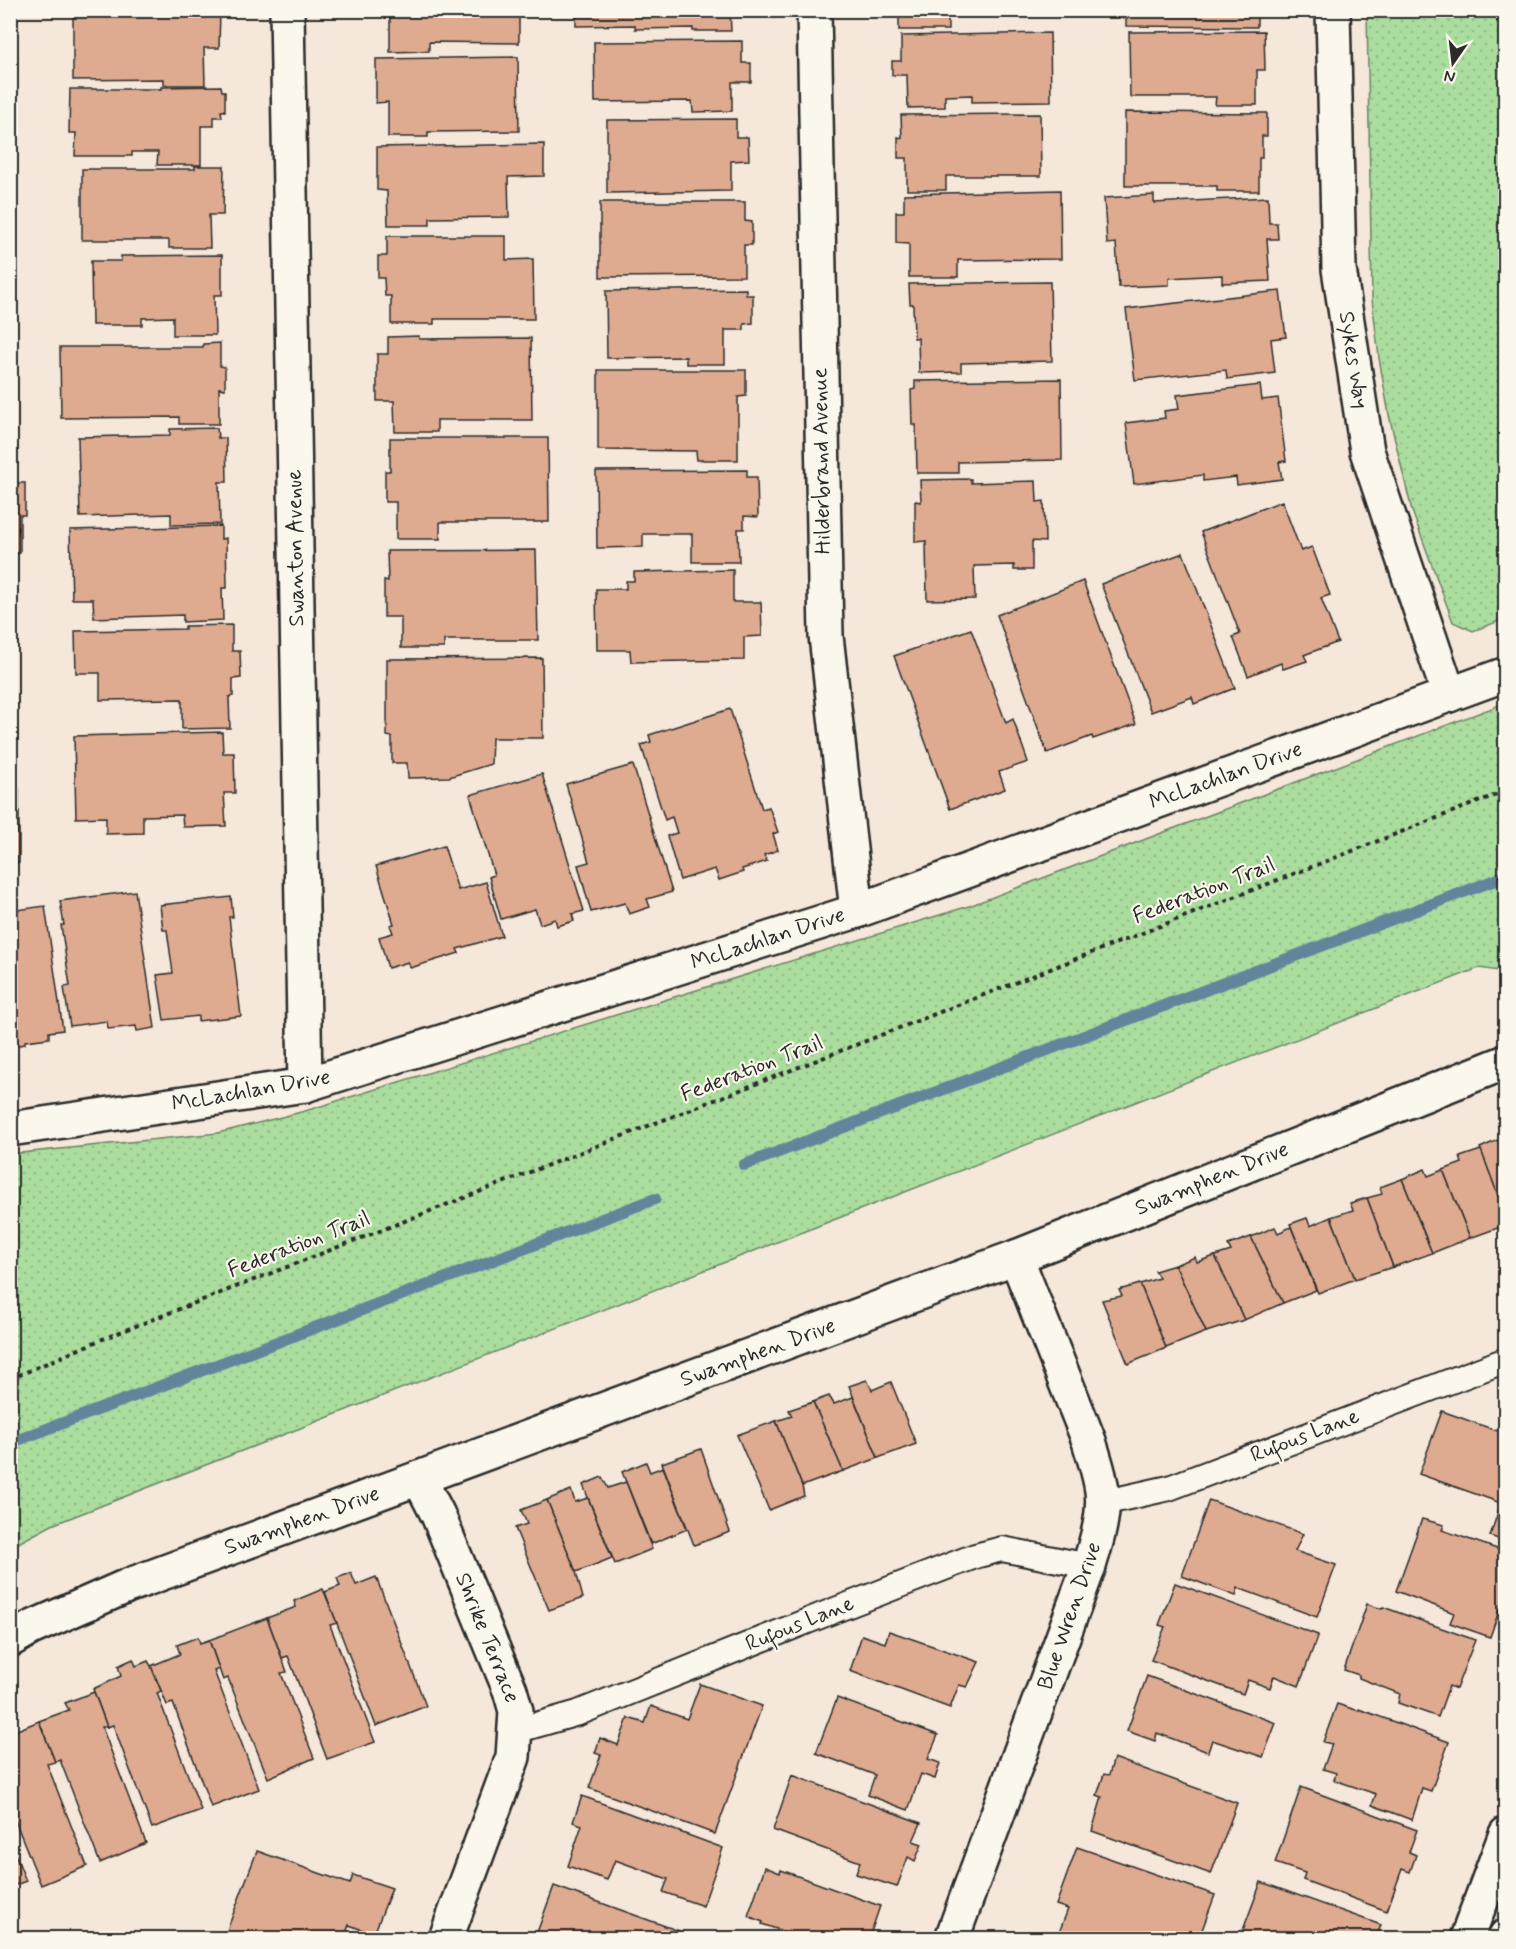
<svg xmlns="http://www.w3.org/2000/svg" width="1516" height="1949" font-family="Mynerve,sans-serif">
	<style>
		.grass { fill: url(#grass-dots); stroke: #6a8464; stroke-width: 1.5 }
		.lines { fill: none; stroke-linecap: round; stroke-linejoin: round }
		.stream { stroke: #63859c; stroke-width: 12 }
		.building { fill: #deab91; stroke: #2b2b2b; stroke-width: 1.5 }
		.service-casing { stroke: #2b2b2b; stroke-width: 28 }
		.minor-casing { stroke: #2b2b2b; stroke-width: 38 }
		.path { stroke: #2b2b2b; stroke-width: 4; stroke-dasharray: 4.5 4.5; stroke-linecap: butt }
		.service { stroke: #fbf7ec; stroke-width: 24 }
		.minor { stroke: #fbf7ec; stroke-width: 33 }
		.labels { text-anchor: middle; dominant-baseline: central; stroke-width: 4.5; stroke-linejoin: round; paint-order: stroke }
		.street-label { font-size: 22px; fill: #2b2b2b; stroke: #fbf7ec }
	</style>
	<defs>
		<pattern id="grass-dots" width="8" height="8" patternUnits="userSpaceOnUse" patternTransform="scale(1.5)"><rect width="8" height="8" fill="#aadd9e"/><path d="M2 2h.1M6 6h.1" fill="none" stroke="#92be88" stroke-width="1.8" stroke-linecap="round"/></pattern>
	</defs>
	<rect width="100%" height="100%" fill="#f5e8da"/>
	<filter id="ink" filterUnits="userSpaceOnUse"><feTurbulence type="fractalNoise" baseFrequency=".0167" numOctaves="2"/><feDisplacementMap in="SourceGraphic" scale="12" xChannelSelector="R" yChannelSelector="G"/><feConvolveMatrix kernelMatrix="1 2 1 2 8 2 1 2 1" color-interpolation-filters="sRGB"/></filter>
	<g filter="url(#ink)">
		<g class="grass">
			<polygon points="1367,11 1505,11 1505,619 1473,631 1453,622 1412,511 1389,415 1379,358 1372,299"/>
			<polygon points="1505,703 1505,972 1479,968 52,1525 11,1547 11,1154 218,1133 305,1111 969,906"/>
		</g>
		<g class="lines">
			<g class="stream">
				<polyline points="744,1165 1506,876"/>
				<polyline points="10,1443 655,1199"/>
			</g>
		</g>
		<g class="building">
			<polygon points="73,10 220,10 219,48 204,48 205,85 164,85 164,79 73,80"/>
			<polygon points="390,10 519,10 519,43 429,42 429,51 390,52"/>
			<polygon points="576,10 730,10 731,31 693,31 693,28 635,29 635,25 576,26"/>
			<rect x="899" y="10" width="49" height="20"/>
			<polygon points="1126,10 1257,10 1257,27 1126,26"/>
			<polygon points="1264,31 1265,70 1257,70 1257,105 1215,105 1216,97 1130,97 1129,32"/>
			<polygon points="1050,33 1051,101 972,102 972,95 945,96 945,107 908,108 907,75 892,75 892,61 901,61 901,36"/>
			<polygon points="742,41 742,63 751,63 751,82 732,82 732,111 693,112 692,101 595,102 594,42"/>
			<polygon points="518,57 519,131 428,132 428,137 388,137 388,102 376,103 376,59"/>
			<polygon points="221,86 222,91 225,91 225,111 221,111 222,117 214,117 214,126 201,126 201,165 157,165 158,152 132,152 132,156 75,156 76,133 69,133 70,89 161,89 161,87"/>
			<polygon points="1125,112 1267,113 1267,136 1262,136 1262,158 1259,158 1259,191 1217,191 1217,186 1125,186"/>
			<polygon points="1040,114 1041,176 946,176 946,190 907,190 907,158 898,158 898,137 902,138 901,115"/>
			<polygon points="736,119 736,137 748,137 749,160 731,161 731,191 607,193 607,120"/>
			<polygon points="544,144 544,176 508,177 509,217 430,218 430,225 388,225 387,191 377,190 377,147"/>
			<polygon points="10,150 12,233 10,233"/>
			<polygon points="195,166 224,166 223,215 209,215 210,248 169,248 169,240 82,240 82,169 195,169"/>
			<polygon points="1060,190 1061,259 958,260 958,277 909,277 909,244 896,243 896,212 904,212 904,194"/>
			<polygon points="1154,195 1154,203 1268,197 1269,223 1277,223 1278,239 1267,239 1270,281 1222,283 1222,275 1169,278 1169,285 1119,287 1116,243 1107,244 1104,198"/>
			<polygon points="600,202 745,202 745,221 752,222 752,245 744,245 744,276 600,277"/>
			<polygon points="387,236 506,236 506,260 533,259 534,319 434,319 434,324 391,324 391,296 385,296 384,278 378,278 378,256 387,256"/>
			<polygon points="222,255 222,295 214,295 215,335 173,335 173,317 142,318 142,325 92,325 91,261 121,261 121,256"/>
			<polygon points="1050,282 1052,361 961,363 961,372 919,373 918,338 914,338 913,304 910,304 909,284"/>
			<polygon points="746,289 746,295 753,295 753,323 744,324 744,330 725,330 725,364 686,364 686,357 607,358 606,291"/>
			<polygon points="1280,291 1286,337 1271,339 1275,373 1227,379 1226,370 1135,380 1126,309"/>
			<polygon points="419,336 419,339 531,338 532,420 437,420 437,432 395,432 394,401 377,401 377,354 388,354 388,337"/>
			<polygon points="220,343 220,366 225,367 225,389 219,388 219,424 179,424 179,417 61,418 60,347 203,347 203,344"/>
			<polygon points="598,370 746,370 746,396 738,397 738,460 697,460 696,451 598,450"/>
			<polygon points="1061,379 1062,460 958,462 958,473 917,473 916,425 912,425 911,390 915,389 915,381"/>
			<polygon points="1260,385 1262,400 1278,398 1286,461 1279,462 1282,479 1237,485 1236,477 1203,481 1203,475 1134,484 1126,423 1165,418 1164,411 1179,409 1177,395"/>
			<polygon points="217,428 218,438 226,438 227,482 219,482 220,524 171,525 171,514 80,517 78,437 170,435 170,429"/>
			<polygon points="390,438 548,438 549,522 440,522 440,539 396,539 396,502 385,502 385,471 390,471"/>
			<polygon points="747,470 747,477 757,477 758,517 744,516 744,529 738,529 739,562 692,562 692,534 643,534 643,547 597,548 596,471"/>
			<polygon points="971,479 971,483 1036,481 1037,502 1044,501 1045,542 1032,541 1032,570 1014,570 1014,565 974,566 975,599 927,600 926,541 915,542 915,501 921,502 920,480"/>
			<polygon points="10,483 25,483 25,515 20,515 20,553 10,554"/>
			<polygon points="1282,501 1301,551 1312,547 1330,595 1321,598 1338,642 1304,655 1307,661 1283,669 1281,663 1248,676 1233,637 1240,634 1201,532"/>
			<polygon points="221,526 221,539 226,538 227,588 222,588 223,620 183,622 183,615 94,618 93,599 72,599 70,530"/>
			<polygon points="536,550 538,640 444,640 444,648 401,648 401,617 384,617 384,580 388,581 387,551"/>
			<polygon points="1183,553 1235,688 1194,704 1192,697 1151,712 1101,584"/>
			<polygon points="733,570 733,602 761,602 762,636 744,637 744,660 631,662 630,650 597,650 596,589 626,589 626,581 634,581 634,572"/>
			<polygon points="1083,581 1136,724 1093,739 1092,736 1047,753 997,615"/>
			<polygon points="232,625 232,651 240,651 241,678 233,679 233,696 229,697 230,728 182,729 182,699 100,700 100,673 76,673 75,631 185,629 185,626"/>
			<polygon points="971,629 1006,723 1013,719 1028,762 999,772 1005,789 950,809 894,656"/>
			<polygon points="542,658 543,738 492,738 491,764 449,777 408,778 407,763 392,763 392,737 387,736 387,659"/>
			<polygon points="730,709 762,809 769,807 778,832 773,834 778,850 764,855 767,861 742,869 743,872 719,880 715,869 680,880 667,836 677,833 672,817 665,820 641,745 651,742 649,735"/>
			<polygon points="222,732 223,753 234,753 235,793 224,793 226,826 183,827 182,815 143,816 143,833 106,834 106,817 76,818 74,736"/>
			<polygon points="633,765 672,892 647,899 650,907 629,914 625,903 591,912 578,865 589,862 566,784"/>
			<polygon points="542,774 584,911 572,914 574,921 557,926 555,919 540,924 535,909 501,919 489,877 494,875 470,795"/>
			<rect x="10" y="788" width="9" height="75"/>
			<polygon points="444,846 458,890 486,882 502,936 457,949 459,953 410,968 408,962 388,968 379,937 393,933 390,925 394,924 376,866"/>
			<polygon points="135,891 155,1028 137,1031 136,1026 108,1029 107,1021 70,1026 64,987 70,986 61,925 64,925 60,901"/>
			<polygon points="14,893 17,910 45,906 63,1030 49,1032 49,1038 25,1041 25,1044 10,1047 10,894"/>
			<polygon points="231,897 233,917 229,917 241,1016 198,1021 198,1016 164,1020 157,975 173,973 167,930 163,930 160,905"/>
			<polygon points="1498,1140 1501,1148 1506,1147 1506,1217 1480,1148"/>
			<polygon points="1481,1150 1506,1217 1506,1225 1470,1238 1443,1170 1462,1163 1460,1157"/>
			<polygon points="1425,1169 1428,1176 1443,1170 1470,1238 1432,1253 1402,1179"/>
			<polygon points="1402,1179 1432,1253 1393,1267 1367,1198 1382,1194 1380,1187"/>
			<polygon points="1367,1198 1393,1267 1355,1279 1331,1217 1353,1210 1350,1203"/>
			<polygon points="1331,1217 1355,1279 1318,1293 1290,1224 1307,1218 1310,1226"/>
			<polygon points="1275,1227 1278,1233 1291,1227 1316,1290 1283,1303 1251,1237"/>
			<polygon points="1251,1237 1283,1303 1244,1320 1215,1256 1231,1251 1228,1245"/>
			<polygon points="1215,1256 1244,1320 1206,1332 1175,1265 1195,1257 1197,1262"/>
			<polygon points="1175,1265 1206,1332 1166,1348 1140,1284 1159,1278 1155,1271"/>
			<polygon points="1140,1284 1166,1348 1128,1364 1102,1300 1122,1296 1119,1290"/>
			<polygon points="867,1380 872,1390 891,1382 916,1444 878,1458 849,1386"/>
			<polygon points="829,1396 834,1404 853,1397 878,1458 843,1471 813,1402"/>
			<polygon points="813,1402 843,1471 802,1486 776,1421 792,1416 789,1410"/>
			<polygon points="1442,1411 1506,1434 1506,1542 1490,1536 1501,1503 1419,1474"/>
			<polygon points="776,1421 802,1486 804,1496 769,1510 737,1435"/>
			<polygon points="701,1449 730,1532 694,1545 662,1463"/>
			<polygon points="646,1462 650,1472 663,1467 687,1529 651,1544 622,1472"/>
			<polygon points="602,1477 608,1488 626,1482 652,1549 615,1564 583,1485"/>
			<polygon points="571,1490 575,1502 588,1498 612,1558 576,1572 547,1500"/>
			<polygon points="547,1500 576,1572 583,1598 549,1610 515,1528 527,1524 521,1510"/>
			<polygon points="1209,1500 1303,1534 1295,1551 1336,1565 1317,1617 1238,1588 1236,1596 1182,1576"/>
			<polygon points="1422,1519 1444,1525 1442,1530 1506,1552 1506,1566 1501,1577 1506,1579 1506,1606 1501,1605 1490,1637 1450,1623 1454,1613 1396,1591"/>
			<polygon points="351,1573 356,1585 376,1577 426,1706 376,1726 325,1592 340,1586 337,1578"/>
			<polygon points="1175,1583 1318,1635 1299,1686 1274,1676 1270,1688 1248,1680 1243,1694 1151,1660 1165,1627 1159,1625"/>
			<polygon points="323,1589 337,1623 330,1625 375,1742 327,1759 288,1656 282,1658 267,1618 296,1607 294,1601"/>
			<polygon points="1367,1604 1382,1609 1383,1607 1475,1640 1456,1689 1449,1686 1438,1717 1398,1703 1400,1694 1359,1678 1359,1675 1344,1670"/>
			<polygon points="267,1618 287,1672 281,1673 314,1758 268,1778 228,1678 223,1680 209,1640"/>
			<polygon points="889,1631 979,1662 967,1687 959,1685 950,1708 850,1671 862,1635 885,1643"/>
			<polygon points="198,1637 200,1643 209,1640 219,1669 214,1671 259,1789 211,1807 173,1703 167,1705 151,1666 180,1654 177,1645"/>
			<polygon points="133,1659 136,1666 148,1661 151,1666 161,1691 157,1693 201,1810 152,1828 113,1725 107,1727 93,1689 121,1676 118,1666"/>
			<polygon points="1147,1676 1276,1723 1263,1757 1212,1740 1208,1752 1157,1733 1155,1741 1127,1731"/>
			<polygon points="700,1684 762,1706 715,1834 589,1788 601,1755 595,1753 600,1738 618,1745 628,1718 645,1723 651,1706 687,1719"/>
			<polygon points="94,1692 107,1727 102,1727 146,1843 100,1863 60,1760 55,1762 39,1721 69,1710 65,1703"/>
			<polygon points="837,1698 938,1735 928,1759 940,1763 935,1779 921,1774 908,1810 868,1795 875,1775 816,1753"/>
			<polygon points="1337,1704 1359,1711 1359,1709 1449,1742 1431,1791 1422,1788 1412,1820 1372,1805 1376,1794 1334,1780 1336,1773 1323,1769 1332,1744 1323,1742"/>
			<polygon points="39,1721 55,1762 47,1764 87,1866 41,1885 10,1808 10,1733"/>
			<polygon points="1114,1758 1237,1803 1211,1874 1092,1831 1102,1797 1097,1795 1104,1774 1109,1775"/>
			<polygon points="792,1775 921,1823 913,1841 922,1844 915,1861 908,1857 897,1887 856,1874 860,1862 773,1830"/>
			<polygon points="1301,1787 1417,1830 1409,1852 1416,1855 1410,1872 1402,1869 1387,1911 1303,1880 1305,1873 1275,1863"/>
			<polygon points="582,1796 723,1848 703,1906 663,1892 668,1879 615,1860 607,1880 568,1866 582,1825 573,1822"/>
			<polygon points="10,1841 26,1881 10,1887"/>
			<polygon points="1077,1847 1215,1895 1199,1938 1145,1938 1140,1937 1139,1938 1057,1938 1068,1909 1056,1905"/>
			<polygon points="257,1851 350,1884 353,1875 392,1888 374,1934 349,1925 345,1936 354,1938 242,1938 226,1933"/>
			<polygon points="765,1867 780,1873 781,1870 880,1906 869,1938 802,1938 762,1924 763,1922 748,1916"/>
			<polygon points="1261,1882 1381,1925 1376,1938 1240,1938"/>
			<polygon points="554,1886 679,1931 676,1938 535,1938"/>
		</g>
		<g class="lines">
			<g class="service-casing">
				<g id="service">
					<polyline points="1102,1503 1169,1488 1506,1360"/>
					<polyline points="515,1731 578,1713 820,1616 975,1556 1002,1549 1089,1566"/>
				</g>
			</g>
			<g class="minor-casing">
				<g id="minor">
					<polyline points="287,10 305,1085"/>
					<polyline points="814,10 826,636 857,911"/>
					<polyline points="1333,10 1339,269 1367,451 1449,695"/>
					<polyline points="10,1129 305,1085 857,911 1506,674"/>
					<polyline points="419,1478 438,1515 510,1690 516,1711 513,1757 446,1938"/>
					<polyline points="10,1640 31,1628 127,1586 1016,1257 1506,1062"/>
					<path d="M952,1938L1089,1566C1096,1543 1105,1515 1102,1491C1100,1474 1094,1458 1089,1441L1016,1257"/>
					<polyline points="1467,1938 1506,1834"/>
					<polyline points="1505,1938 1506,1936"/>
				</g>
			</g>
			<g class="path">
				<polyline points="1495,10 1506,48"/>
				<polyline points="10,1379 100,1340 1506,791"/>
			</g>
			<use href="#service" class="service"/>
			<use href="#minor" class="minor"/>
		</g>
	</g>
	<g class="labels">
		<g class="street-label">
			<text transform="translate(1353 360) rotate(81)">Sykes Way</text>
			<text transform="translate(822 461) rotate(-91)">Hilderbrand Avenue</text>
			<text transform="translate(296 548) rotate(-91)">Swanton Avenue</text>
			<text transform="translate(1226 776) rotate(-20)">McLachlan Drive</text>
			<text transform="translate(1204 891) rotate(-21)">Federation Trail</text>
			<text transform="translate(768 939) rotate(-18)">McLachlan Drive</text>
			<text transform="translate(752 1069) rotate(-21)">Federation Trail</text>
			<text transform="translate(251 1091) rotate(-10)">McLachlan Drive</text>
			<text transform="translate(1212 1179) rotate(-22)">Swamphen Drive</text>
			<text transform="translate(299 1245) rotate(-21)">Federation Trail</text>
			<text transform="translate(758 1353) rotate(-20)">Swamphen Drive</text>
			<text transform="translate(1305 1436) rotate(-21)">Rufous Lane</text>
			<text transform="translate(302 1521) rotate(-20)">Swamphen Drive</text>
			<text transform="translate(1070 1616) rotate(-71)">Blue Wren Drive</text>
			<text transform="translate(800 1624) rotate(-22)">Rufous Lane</text>
			<text transform="translate(487 1638) rotate(68)">Shrike Terrace</text>
		</g>
	</g>
	<rect width="1516" height="1949" fill="none" stroke="#fbf7ec" stroke-width="36"/>
	<rect x="18" y="18" width="1480" height="1913" fill="none" stroke="#2b2b2b" stroke-width="2" filter="url(#ink)"/>
	<g transform="translate(1453 63) rotate(194)" stroke="#fbf7ec" stroke-width="4.5" paint-order="stroke">
	<path d="M0-4.5L10 22L0 15L-10 22Z" fill="#2b2b2b"/>
	<text y="-9" font-size="16" font-weight="bold" text-anchor="middle" fill="#2b2b2b">N</text>
	</g>
</svg>
